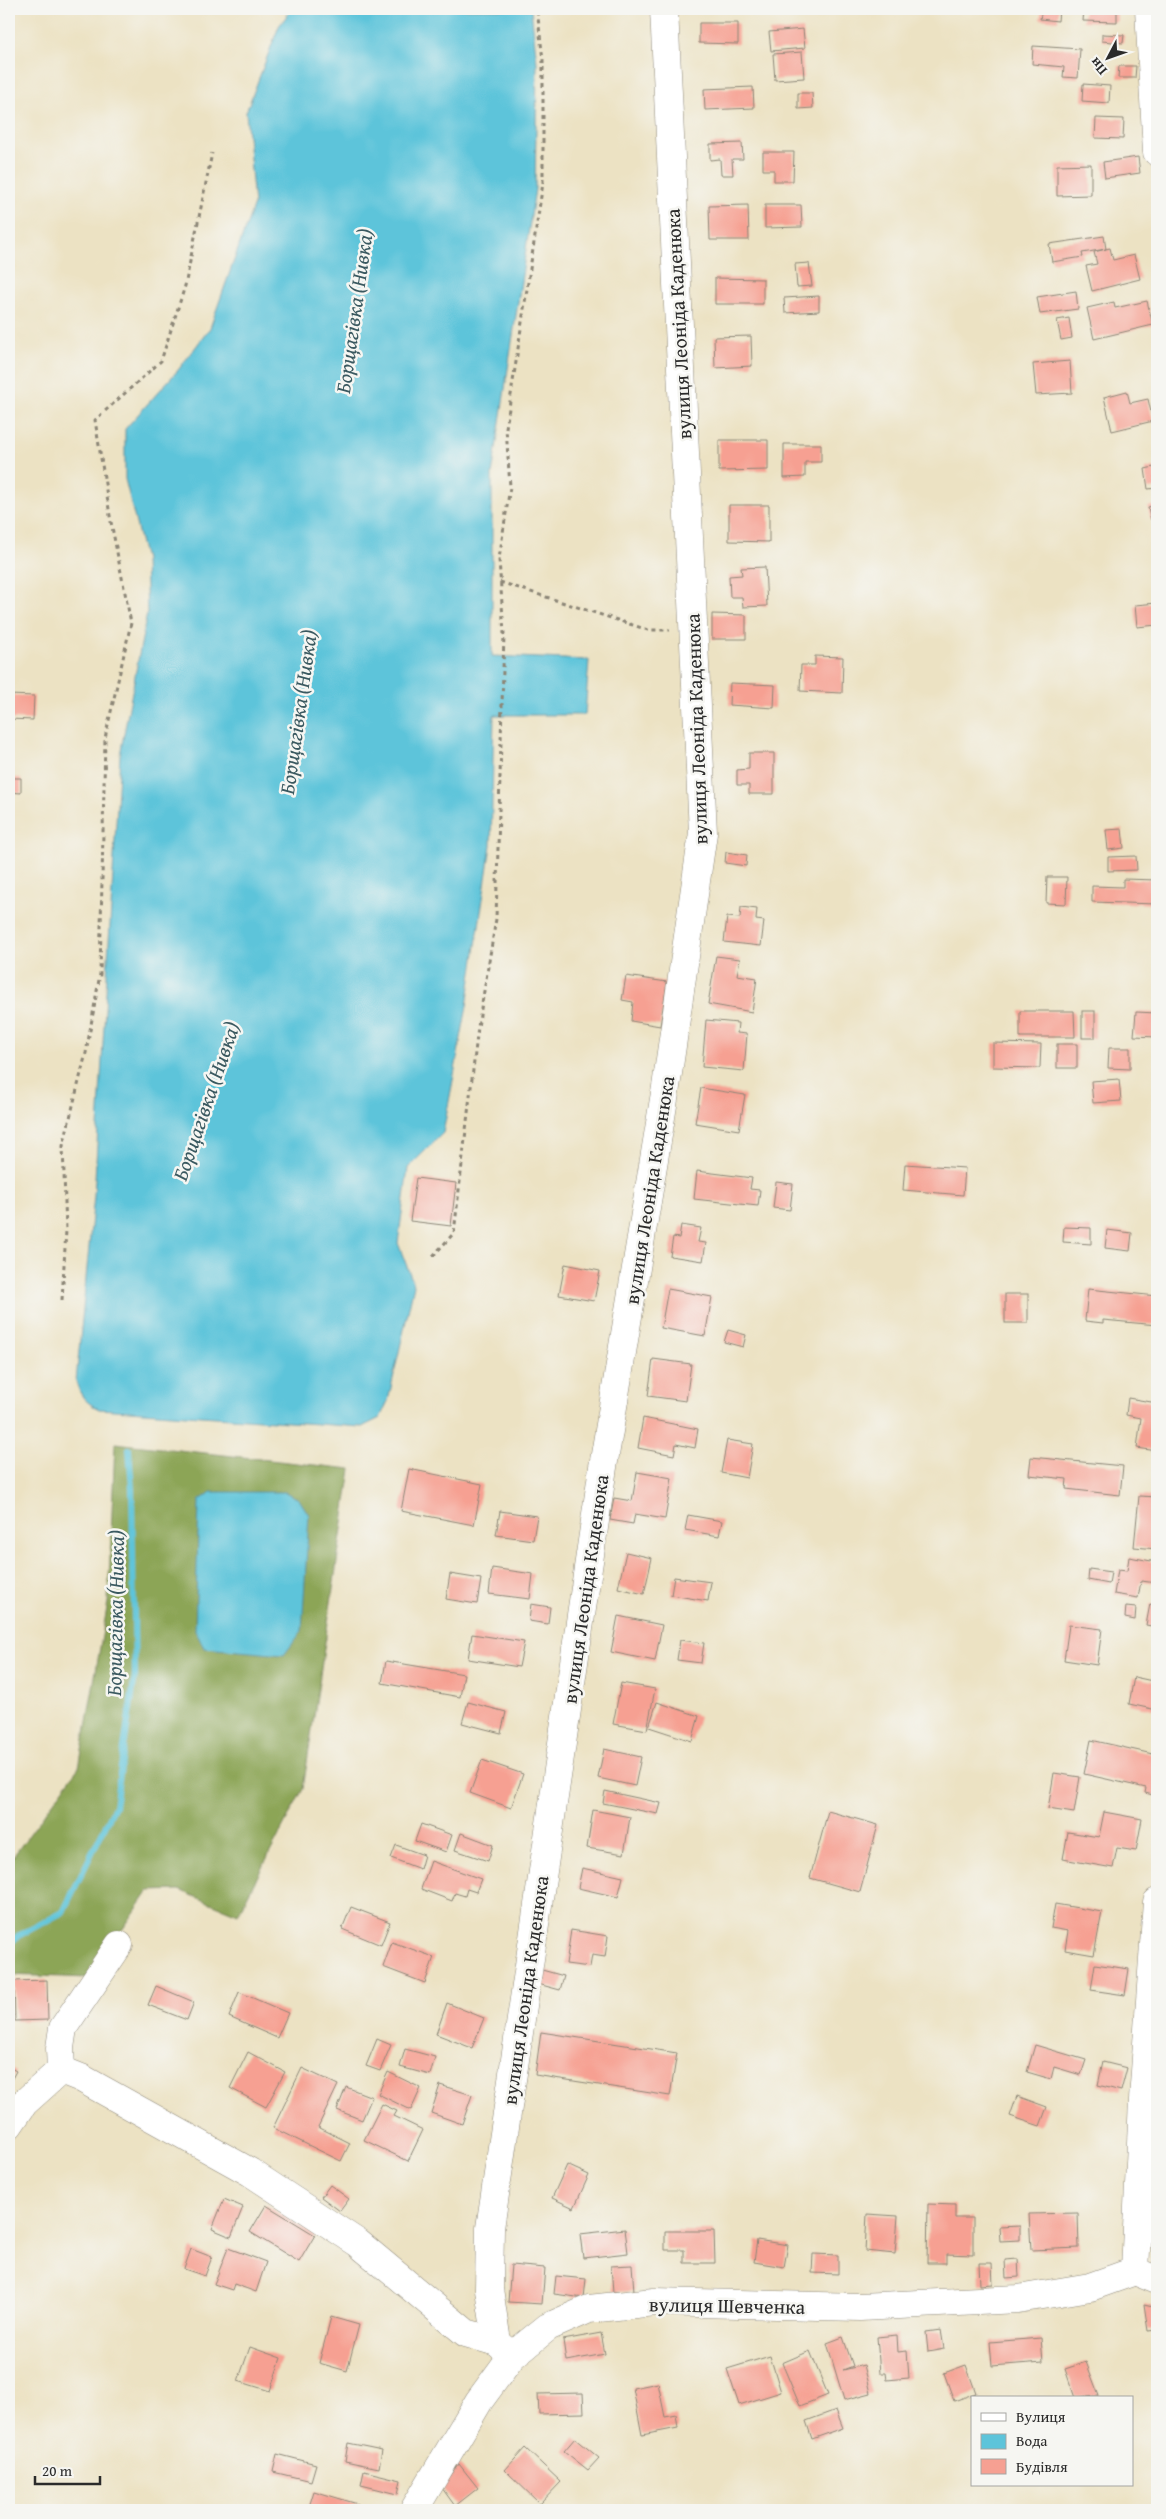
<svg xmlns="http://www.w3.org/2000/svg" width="1166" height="2519" font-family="'Gentium Book Plus',serif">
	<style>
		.forest { fill: #8ca556; stroke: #5c6840 }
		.water { fill: #5dc4da; stroke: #447882 }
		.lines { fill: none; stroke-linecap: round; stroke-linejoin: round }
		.stream { stroke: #5dc4da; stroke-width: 6 }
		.building { fill: #f6a092 }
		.minor-casing { stroke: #8c8677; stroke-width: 29 }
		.path { stroke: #8c8677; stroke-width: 3; stroke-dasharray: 4 4; stroke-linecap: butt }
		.minor { stroke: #fff; stroke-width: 28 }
		.labels { text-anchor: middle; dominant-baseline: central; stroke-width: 5; stroke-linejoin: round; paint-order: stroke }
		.street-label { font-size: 20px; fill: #2b2b2b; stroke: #f6f6f2 }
		.water-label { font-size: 21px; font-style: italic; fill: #3a5960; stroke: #f6f6f2 }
	</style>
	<rect width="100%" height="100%" fill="#f6f6f2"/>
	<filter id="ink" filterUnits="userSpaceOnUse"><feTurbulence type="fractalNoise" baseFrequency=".02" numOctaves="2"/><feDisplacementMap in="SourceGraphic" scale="10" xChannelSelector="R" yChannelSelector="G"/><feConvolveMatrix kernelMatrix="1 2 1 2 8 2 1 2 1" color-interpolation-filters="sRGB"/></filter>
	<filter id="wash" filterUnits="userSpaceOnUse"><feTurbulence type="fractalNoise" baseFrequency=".0096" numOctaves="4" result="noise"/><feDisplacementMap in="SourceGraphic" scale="20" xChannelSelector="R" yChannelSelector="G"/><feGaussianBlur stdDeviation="1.12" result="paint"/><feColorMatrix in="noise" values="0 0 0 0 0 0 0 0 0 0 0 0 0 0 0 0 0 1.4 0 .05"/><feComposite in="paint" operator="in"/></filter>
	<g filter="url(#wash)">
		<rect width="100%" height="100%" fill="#ece2c3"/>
		<polygon class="forest" points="115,1443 351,1469 303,1789 238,1914 179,1890 149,1891 89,1978 9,1975 9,1862 79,1767 108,1602"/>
		<g class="water">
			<path d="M292,9H531L537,63L535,189L492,475V656L589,660L585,715H494L491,845L467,1006L443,1133L408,1168L398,1243L414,1285L388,1401L380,1418L362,1427L99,1409C85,1402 80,1396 76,1381L94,1196L120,755L147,613L145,560L125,479V429L179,369L210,328L254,204L246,112L279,26Z"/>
			<polygon points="211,1492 285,1492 299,1499 309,1515 302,1631 284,1655 204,1648 195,1630 199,1501"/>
		</g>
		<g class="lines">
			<polyline class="stream" points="9,1945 18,1936 63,1912 115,1806 135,1676 132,1489 129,1449"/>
		</g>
		<g id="blocks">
			<g class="building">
				<polygon points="1042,9 1059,9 1058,21 1040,19"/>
				<polygon points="1084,9 1117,9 1117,22 1083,21"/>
				<polygon points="699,23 738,23 738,44 699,43"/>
				<polygon points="803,29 805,48 771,51 769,32"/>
				<polygon points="1102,34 1124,35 1123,43 1102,41"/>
				<polygon points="1033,46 1080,49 1078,78 1063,77 1064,67 1032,64"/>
				<polygon points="802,52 804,78 775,80 773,54"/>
				<polygon points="1119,66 1136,66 1135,78 1118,78"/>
				<polygon points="1083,84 1110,86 1109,103 1082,101"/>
				<polygon points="753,87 754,108 705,110 704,89"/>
				<polygon points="798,93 812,93 813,108 798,109"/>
				<polygon points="1096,118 1124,119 1123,139 1095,138"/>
				<polygon points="742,143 743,159 732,159 733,175 721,175 720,159 710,160 710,144"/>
				<polygon points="763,152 794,152 793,181 774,181 774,170 763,170"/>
				<polygon points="1138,157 1140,173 1105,178 1103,162"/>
				<polygon points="1091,164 1091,195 1057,196 1057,165"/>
				<polygon points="748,205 749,240 710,240 709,206"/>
				<polygon points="765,205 801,205 802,227 765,228"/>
				<polygon points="1104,236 1106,249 1082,253 1083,257 1052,262 1049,244"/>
				<polygon points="1110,248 1113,260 1134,255 1140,279 1092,291 1086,266 1097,264 1094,252"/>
				<polygon points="809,263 812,286 797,287 795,264"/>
				<polygon points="715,278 763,279 763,304 715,304"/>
				<polygon points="1076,291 1078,309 1040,314 1037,297"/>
				<polygon points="819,296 819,311 785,313 784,298"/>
				<polygon points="1147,301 1153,325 1094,339 1087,308 1114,302 1115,308"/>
				<polygon points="1069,318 1072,338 1061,340 1057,320"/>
				<polygon points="751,336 752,366 715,368 714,337"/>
				<polygon points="1070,361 1072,393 1036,395 1033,364"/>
				<polygon points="1127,391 1130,403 1148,399 1153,421 1112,431 1104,397"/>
				<polygon points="719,440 768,440 768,470 719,471"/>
				<polygon points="784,444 821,444 821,462 805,462 805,477 784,478"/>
				<polygon points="1154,467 1157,488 1148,489 1145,469"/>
				<polygon points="729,505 769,505 769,542 729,541"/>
				<polygon points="1157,505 1157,519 1151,520 1148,507"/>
				<polygon points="765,567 767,606 743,607 742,597 730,597 729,576 742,575 741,568"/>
				<polygon points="1157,603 1157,625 1137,627 1135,605"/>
				<polygon points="712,614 746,615 746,639 712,639"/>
				<polygon points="815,656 843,657 842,693 800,691 801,665 815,665"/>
				<polygon points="730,683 775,685 774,708 729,705"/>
				<polygon points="9,695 34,696 33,720 9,719"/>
				<polygon points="749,753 774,753 774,794 749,794 749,785 737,785 737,770 749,769"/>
				<polygon points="9,778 21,778 21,793 9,792"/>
				<polygon points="1122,829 1124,848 1108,850 1106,830"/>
				<polygon points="726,852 747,855 746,866 725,863"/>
				<polygon points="1136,856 1137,870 1108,871 1108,857"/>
				<polygon points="1047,877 1067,877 1066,904 1046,903"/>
				<polygon points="1123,879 1157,880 1157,904 1092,902 1092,886 1123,887"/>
				<polygon points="741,907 757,909 756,920 764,921 761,946 724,942 727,917 740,918"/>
				<polygon points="716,956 740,959 737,975 757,978 752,1012 708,1004"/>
				<polygon points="626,976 667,982 660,1026 631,1021 633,1002 622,1000"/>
				<polygon points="1020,1011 1074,1011 1075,1037 1020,1037"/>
				<rect x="1082" y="1011" width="13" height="27"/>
				<polygon points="1136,1012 1157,1013 1157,1037 1134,1036"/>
				<polygon points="706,1020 738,1023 737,1033 747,1034 744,1071 702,1067"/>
				<polygon points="993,1043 1041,1044 1040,1068 993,1067"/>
				<rect x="1057" y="1044" width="20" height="24"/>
				<polygon points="1109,1048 1130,1048 1130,1069 1108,1068"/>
				<polygon points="1119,1079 1121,1101 1093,1103 1091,1081"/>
				<polygon points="701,1088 745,1095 739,1130 695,1123"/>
				<polygon points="905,1164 965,1168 963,1195 903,1190"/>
				<polygon points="697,1171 752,1178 750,1189 760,1190 758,1206 694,1199"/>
				<polygon points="416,1178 456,1183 451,1226 410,1221"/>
				<polygon points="776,1182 793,1184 790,1210 773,1208"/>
				<polygon points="681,1225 701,1228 698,1242 706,1243 703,1261 670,1256 673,1237 679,1238"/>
				<polygon points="1064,1227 1091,1228 1091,1244 1063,1242"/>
				<polygon points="1107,1230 1132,1233 1130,1251 1105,1248"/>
				<polygon points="565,1264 600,1271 594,1301 559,1295"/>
				<polygon points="668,1289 712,1297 705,1336 661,1328"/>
				<polygon points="1088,1289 1157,1296 1157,1325 1103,1320 1103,1323 1085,1321"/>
				<rect x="1005" y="1294" width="23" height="29"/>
				<polygon points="728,1330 746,1335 743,1347 724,1342"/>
				<polygon points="653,1359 691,1364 686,1401 648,1396"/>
				<polygon points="1128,1398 1157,1403 1157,1451 1137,1448 1141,1418 1126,1415"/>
				<polygon points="643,1418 698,1429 695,1448 676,1444 674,1455 638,1448"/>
				<polygon points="727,1440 753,1444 747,1478 721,1473"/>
				<polygon points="1031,1457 1123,1466 1120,1495 1066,1489 1067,1479 1029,1475"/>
				<polygon points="409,1469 482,1484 474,1525 401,1511"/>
				<polygon points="637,1472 672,1478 665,1519 635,1514 633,1524 610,1520 614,1498 632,1501"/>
				<polygon points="1139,1496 1157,1497 1157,1549 1134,1547"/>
				<polygon points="500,1511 537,1516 533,1540 496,1535"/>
				<polygon points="688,1515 722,1521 719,1536 685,1530"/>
				<polygon points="626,1552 652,1558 644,1594 618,1588"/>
				<polygon points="1129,1557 1157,1562 1157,1583 1141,1581 1138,1598 1114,1594 1118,1570 1127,1571"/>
				<polygon points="492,1568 533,1574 530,1599 489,1594"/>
				<polygon points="1089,1569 1111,1572 1109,1584 1088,1580"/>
				<polygon points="450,1574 481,1579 477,1604 446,1599"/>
				<polygon points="674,1577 711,1582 708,1601 671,1595"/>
				<polygon points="531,1604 550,1607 548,1624 529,1621"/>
				<polygon points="1150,1604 1157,1606 1157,1627 1146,1625"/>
				<polygon points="1126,1606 1136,1607 1135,1620 1125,1618"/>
				<polygon points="618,1616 662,1625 655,1661 611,1652"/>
				<polygon points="1069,1625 1102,1629 1097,1665 1064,1660"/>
				<polygon points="472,1634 524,1642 519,1667 468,1659"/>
				<polygon points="680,1640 704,1643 701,1663 677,1660"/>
				<polygon points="386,1661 464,1674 460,1697 382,1683"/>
				<polygon points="1134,1677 1157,1682 1157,1710 1129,1704"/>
				<polygon points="621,1683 655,1689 647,1730 613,1724"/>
				<polygon points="468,1702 506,1712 501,1733 462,1723"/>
				<polygon points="657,1702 699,1716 692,1741 649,1727"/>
				<polygon points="1091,1740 1157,1755 1157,1796 1145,1793 1146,1788 1084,1774"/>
				<polygon points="604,1749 641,1757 635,1786 598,1778"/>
				<polygon points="482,1760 523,1774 511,1808 470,1793"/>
				<polygon points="1054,1773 1080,1777 1074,1813 1048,1809"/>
				<polygon points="605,1791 661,1803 658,1814 603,1803"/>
				<polygon points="593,1810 630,1817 624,1854 587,1848"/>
				<polygon points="828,1811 878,1825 860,1892 810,1878"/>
				<polygon points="1104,1812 1142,1819 1136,1851 1117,1848 1113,1868 1063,1859 1068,1832 1099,1837"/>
				<polygon points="421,1824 452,1835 446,1852 415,1841"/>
				<polygon points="461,1833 493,1845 488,1861 455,1850"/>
				<polygon points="396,1845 424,1855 420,1869 391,1858"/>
				<polygon points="431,1861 481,1879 476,1892 467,1889 465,1896 455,1893 452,1901 421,1889"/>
				<polygon points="582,1868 623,1877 618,1897 578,1888"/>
				<polygon points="1055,1904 1102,1912 1094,1955 1065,1950 1068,1931 1051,1928"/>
				<polygon points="351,1907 390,1922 381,1945 342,1929"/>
				<polygon points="571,1930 608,1936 605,1957 592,1955 590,1967 566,1964"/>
				<polygon points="392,1942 434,1957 425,1983 383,1967"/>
				<polygon points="1095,1964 1129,1969 1125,1995 1091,1990"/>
				<polygon points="542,1970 564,1976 560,1990 538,1984"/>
				<polygon points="47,1980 48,2020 15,2021 14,1981"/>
				<polygon points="156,1986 194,2002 187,2020 148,2005"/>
				<polygon points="239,1992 288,2013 277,2038 229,2017"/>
				<polygon points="447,2003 484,2018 472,2048 436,2034"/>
				<polygon points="541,2032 677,2053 670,2096 535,2075"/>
				<polygon points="377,2039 391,2045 380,2071 366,2066"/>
				<polygon points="1035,2045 1086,2060 1081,2075 1054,2067 1051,2079 1027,2072"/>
				<polygon points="405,2049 435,2057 430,2075 400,2067"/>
				<polygon points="248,2052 285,2072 266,2107 230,2088"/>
				<polygon points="1103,2062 1127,2068 1121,2091 1098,2085"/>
				<polygon points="9,2067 16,2071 9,2084"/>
				<polygon points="302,2068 338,2085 318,2127 350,2143 341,2161 273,2128"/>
				<polygon points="388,2072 421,2088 411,2110 378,2094"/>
				<polygon points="440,2085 472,2095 462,2124 431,2113"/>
				<polygon points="346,2087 372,2097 362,2120 337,2110"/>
				<polygon points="1017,2096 1047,2107 1040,2126 1010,2116"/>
				<polygon points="382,2104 397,2111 394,2116 423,2130 408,2161 364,2140"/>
				<polygon points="567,2165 589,2175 574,2208 552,2198"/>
				<polygon points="330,2185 349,2199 340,2211 321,2197"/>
				<polygon points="224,2199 243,2207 231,2237 212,2229"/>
				<polygon points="928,2204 955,2205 955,2218 973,2218 973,2255 946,2254 946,2263 927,2263"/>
				<polygon points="266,2205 315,2235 299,2262 250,2232"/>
				<polygon points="1078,2213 1079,2248 1031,2250 1029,2214"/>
				<polygon points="867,2214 898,2216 895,2254 865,2251"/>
				<polygon points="1020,2226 1020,2240 1000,2241 999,2227"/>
				<polygon points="625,2229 628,2253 583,2258 580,2234"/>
				<polygon points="665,2231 714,2231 715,2263 684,2263 684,2250 665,2250"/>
				<polygon points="757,2240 788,2245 784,2267 754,2262"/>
				<polygon points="228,2248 266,2262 256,2292 234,2284 232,2290 214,2284"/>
				<polygon points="191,2249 212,2257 205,2276 184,2269"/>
				<polygon points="813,2254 838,2255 838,2274 812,2273"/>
				<polygon points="1018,2259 1019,2277 1006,2278 1005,2260"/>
				<polygon points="979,2263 992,2263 993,2284 980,2285"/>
				<polygon points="511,2265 545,2268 542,2304 508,2302"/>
				<polygon points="632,2265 634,2291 613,2292 611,2266"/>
				<polygon points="556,2276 586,2279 584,2298 554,2294"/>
				<polygon points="1144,2304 1157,2307 1157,2330 1148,2331"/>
				<polygon points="331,2317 359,2325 347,2371 319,2363"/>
				<polygon points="941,2330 944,2349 928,2352 926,2332"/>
				<polygon points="601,2333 605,2354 566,2361 563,2340"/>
				<polygon points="897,2335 898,2352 907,2351 909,2378 887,2380 886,2373 880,2373 877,2337"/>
				<polygon points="843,2337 853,2366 843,2370 864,2365 871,2393 844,2400 827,2343"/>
				<polygon points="1041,2338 1043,2362 992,2366 990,2342"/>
				<polygon points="250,2347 281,2358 270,2391 238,2381"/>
				<polygon points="810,2351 828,2395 800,2406 782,2363"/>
				<polygon points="770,2356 781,2392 739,2405 727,2369"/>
				<polygon points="1086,2362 1099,2396 1075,2398 1065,2369"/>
				<polygon points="966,2365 976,2393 954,2401 944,2373"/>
				<polygon points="658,2383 665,2417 676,2415 678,2428 642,2435 633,2388"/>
				<polygon points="583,2393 584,2413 539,2414 538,2394"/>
				<polygon points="836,2410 843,2428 812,2439 806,2421"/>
				<polygon points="575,2438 599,2458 588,2470 564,2451"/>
				<polygon points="348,2443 382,2450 379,2468 345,2461"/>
				<polygon points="525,2448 561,2482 540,2504 505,2470"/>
				<polygon points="277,2454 316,2464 311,2481 273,2472"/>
				<polygon points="459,2464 478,2488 455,2506 442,2488"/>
				<polygon points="364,2471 401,2480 398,2494 361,2485"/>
				<polygon points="314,2491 361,2505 360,2510 308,2510"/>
			</g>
		</g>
	</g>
	<g filter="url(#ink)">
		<use href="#blocks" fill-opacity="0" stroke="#8c8677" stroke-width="1"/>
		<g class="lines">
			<g class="minor-casing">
				<g id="minor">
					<polyline points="1149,9 1157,152"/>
					<polyline points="61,2070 81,2078 250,2172 358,2243 466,2333 497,2342"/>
					<polyline points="61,2070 60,2048 63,2028 119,1945"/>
					<polyline points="9,2125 24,2103 61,2070"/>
					<polyline points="1135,2271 1157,2280"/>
					<polyline points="512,2356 497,2342 489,2289 490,2228 603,1467 666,1087 703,833 664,9"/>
					<polyline points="414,2510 479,2401 512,2356 548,2327 589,2309 654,2302 860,2307 1018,2299 1090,2287 1135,2271 1143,2100 1157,1902"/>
				</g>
			</g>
			<g class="path">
				<polyline points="500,582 648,630 670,630"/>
				<polyline points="433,1256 454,1233 478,1027 496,919 504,634 499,559 510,487 506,428 543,183 543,60 537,9"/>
				<polyline points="62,1300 66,1230 63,1146 86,1053 100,974 105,738 131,623 111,522 95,420 161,361 185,286 212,153"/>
			</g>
			<use href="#minor" class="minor"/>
		</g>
	</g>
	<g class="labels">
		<g class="street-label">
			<text transform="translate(678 324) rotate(-93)">вулиця Леоніда Каденюка</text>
			<text transform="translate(696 729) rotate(-92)">вулиця Леоніда Каденюка</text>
			<text transform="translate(649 1190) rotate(-81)">вулиця Леоніда Каденюка</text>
			<text transform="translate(585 1589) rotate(-82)">вулиця Леоніда Каденюка</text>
			<text transform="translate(525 1990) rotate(-82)">вулиця Леоніда Каденюка</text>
			<text transform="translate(727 2305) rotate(1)">вулиця Шевченка</text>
		</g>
		<g class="water-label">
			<text transform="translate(354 311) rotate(-82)">Борщагівка (Нивка)</text>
			<text transform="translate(298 712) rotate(-82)">Борщагівка (Нивка)</text>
			<text transform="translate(206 1101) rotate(-71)">Борщагівка (Нивка)</text>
			<text transform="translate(115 1613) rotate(-89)">Борщагівка (Нивка)</text>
		</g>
	</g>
	<rect width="1166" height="2519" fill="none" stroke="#f6f6f2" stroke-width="30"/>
	<rect x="971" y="2396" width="162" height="90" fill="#f6f6f2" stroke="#a5a5a2"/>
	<rect x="981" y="2413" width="25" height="8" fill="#ffffff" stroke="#a5a5a2"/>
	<text x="1016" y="2422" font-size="15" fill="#2b2b2b">Вулиця</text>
	<rect x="981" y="2434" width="25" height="15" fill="#5dc4da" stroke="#a5a5a2"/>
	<text x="1016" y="2446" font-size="15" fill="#2b2b2b">Вода</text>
	<rect x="981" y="2459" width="25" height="15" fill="#f6a092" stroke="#a5a5a2"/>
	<text x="1016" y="2472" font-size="15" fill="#2b2b2b">Будівля</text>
	<g transform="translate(1108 58) rotate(229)" stroke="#f6f6f2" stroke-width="4" paint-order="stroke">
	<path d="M0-4L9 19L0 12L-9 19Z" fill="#2b2b2b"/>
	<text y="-8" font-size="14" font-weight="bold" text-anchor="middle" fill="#2b2b2b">Пн</text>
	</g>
	<path d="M35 2476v8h65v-8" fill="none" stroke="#2b2b2b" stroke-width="2.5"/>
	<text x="42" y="2476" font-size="15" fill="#2b2b2b" stroke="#f6f6f2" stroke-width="4" paint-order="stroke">20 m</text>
</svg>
